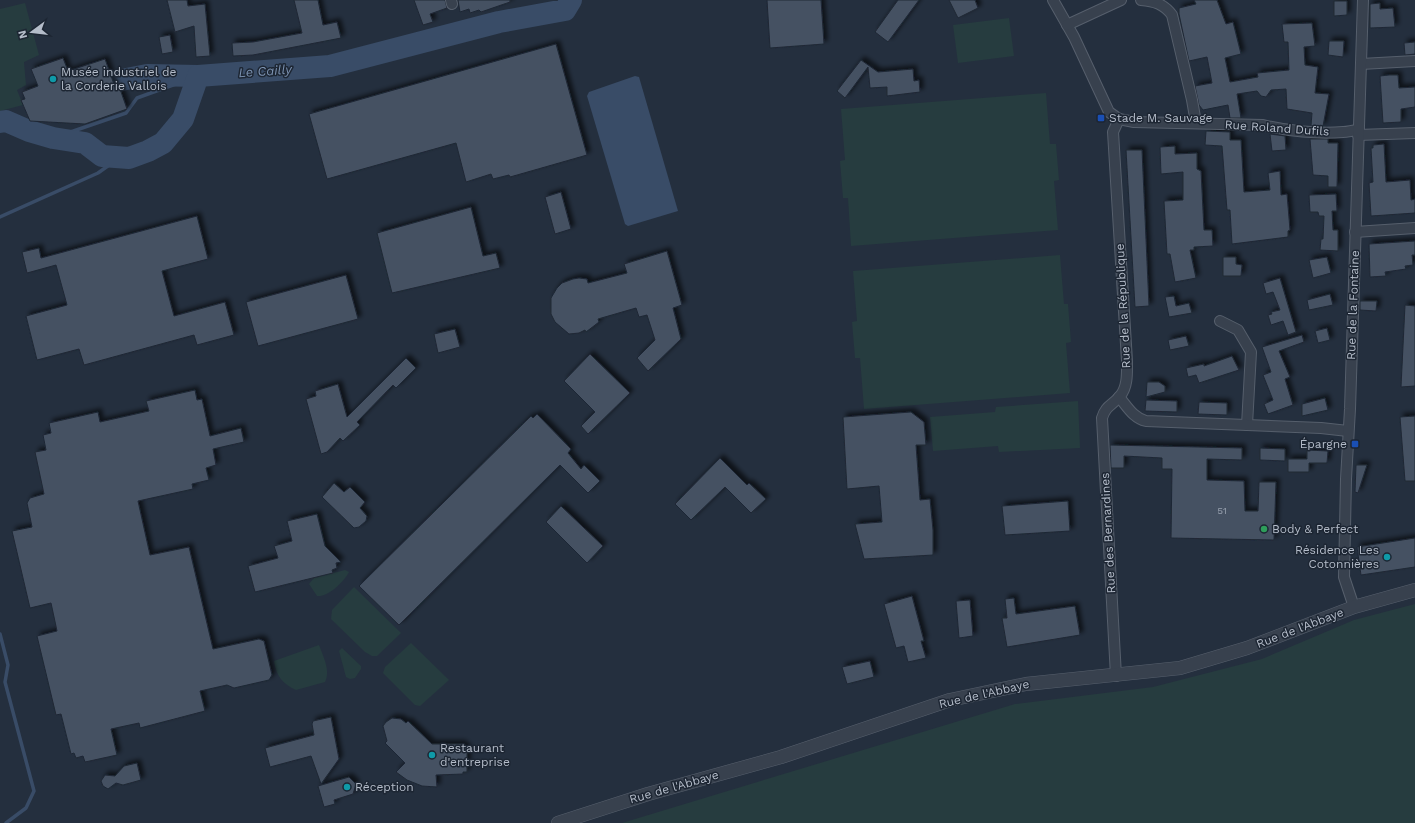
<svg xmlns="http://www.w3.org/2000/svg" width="1415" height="823" font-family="'Work Sans',sans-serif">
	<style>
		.green { fill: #263c3f }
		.water { fill: #394c67 }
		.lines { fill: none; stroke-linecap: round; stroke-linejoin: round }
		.stream { stroke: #394c67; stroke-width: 3.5 }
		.river { stroke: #394c67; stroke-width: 22 }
		.building { fill: #455162; stroke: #1f2835; filter: url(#shadow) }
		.minor-casing { stroke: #565f6c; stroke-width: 12 }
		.tertiary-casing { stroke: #565f6c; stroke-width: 14 }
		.minor { stroke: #38414e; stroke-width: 10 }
		.tertiary { stroke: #38414e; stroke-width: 13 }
		.culture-dot { fill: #0f9aa8; stroke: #1d2633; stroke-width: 1.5 }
		.transit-dot { fill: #1a4fb4; stroke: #1d2633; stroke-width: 1.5 }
		.leisure-dot { fill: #2e9e5b; stroke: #1d2633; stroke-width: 1.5 }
		.labels { text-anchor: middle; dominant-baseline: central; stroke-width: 3; stroke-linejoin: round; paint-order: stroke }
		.number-label { font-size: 10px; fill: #98a1af }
		.poi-label { font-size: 12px; fill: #b4bcc9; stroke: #1d2633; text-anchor: start }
		.street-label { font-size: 12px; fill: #b4bcc9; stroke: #1d2633 }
		.water-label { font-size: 13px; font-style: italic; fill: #7c92b1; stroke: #1d2633 }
	</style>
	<defs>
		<filter id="shadow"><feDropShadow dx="3.5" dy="-3.5" stdDeviation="2" flood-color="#0009"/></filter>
	</defs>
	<rect width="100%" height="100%" fill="#242f3e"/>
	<g class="green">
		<polygon points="25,3 39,55 24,62 26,85 17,90 23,105 0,111 0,9"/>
		<polygon points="1009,18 1014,56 958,63 953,25"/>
		<polygon points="1046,93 1050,144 1056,144 1059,180 1054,181 1058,230 851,246 848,198 843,198 840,161 845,160 841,109"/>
		<polygon points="1060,255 1064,304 1068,304 1071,342 1066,343 1070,393 864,409 860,358 855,358 852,322 857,321 853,271"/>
		<polygon points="1078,401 1080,448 999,452 998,446 933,451 930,417 995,412 996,407"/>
		<path d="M345,570L349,572C344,582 328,597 317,596L309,584L314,578Z"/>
		<polygon points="354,587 401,633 377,656 372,656 365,652 331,619 332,610"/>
		<polygon points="1415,604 1415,823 622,823 1015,704 1153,687 1262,659 1354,620"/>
		<polygon points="411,643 449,680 420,706 415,705 383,673 385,667"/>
		<path d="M319,645C323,656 331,671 325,682L296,690C283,684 276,676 274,661Z"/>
		<polygon points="342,648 361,666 361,669 355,678 350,679 346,677 339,651"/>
	</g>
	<polygon class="water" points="635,76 639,77 678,211 628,226 625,224 587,96 589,92"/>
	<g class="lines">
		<g class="stream">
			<polyline points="53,138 126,113 137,98 198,76"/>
			<polyline points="0,217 98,173 119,158"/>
			<polyline points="0,634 8,665 5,682 34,791 26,808 6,823"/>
		</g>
		<g class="river">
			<polyline points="84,91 106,83 147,75 198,76"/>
			<polyline points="0,122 6,121 29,131 53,138 85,143 102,156 129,158 148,151 163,143 183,119 198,76 330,66 499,22 565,10 571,0"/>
		</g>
	</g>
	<g class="building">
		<polygon points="167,0 187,0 188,6 205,4 210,56 196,57 194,26 175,32"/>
		<polygon points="294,0 318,0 323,25 337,22 341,38 253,55 233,56 232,43 253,42 302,33"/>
		<polygon points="414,0 445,0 447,8 430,14 433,22 423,25"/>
		<polygon points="458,0 510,0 510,2 481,12 479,10 470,13 469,9 460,12"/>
		<polygon points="767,0 821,0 824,44 770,48"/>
		<polygon points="898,0 919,0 888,42 875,32"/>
		<polygon points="949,0 975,0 978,8 958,18"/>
		<polygon points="1194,0 1217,0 1226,24 1233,22 1241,54 1225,58 1230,82 1258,77 1257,73 1289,70 1288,42 1284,42 1282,24 1312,23 1315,46 1304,47 1305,65 1318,67 1315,93 1329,94 1323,126 1311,126 1312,113 1287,109 1286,89 1271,90 1266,97 1261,96 1257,91 1237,94 1241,118 1230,118 1228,105 1203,110 1199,105 1195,86 1212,83 1207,57 1189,61 1179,14 1179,8 1196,4"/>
		<polygon points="1334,1 1347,1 1347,15 1334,16"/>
		<polygon points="1380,3 1380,9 1393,8 1395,27 1370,28 1370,4"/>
		<polygon points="170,35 173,52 162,54 159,37"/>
		<polygon points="1329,41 1344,41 1343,57 1328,55"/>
		<polygon points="1415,42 1415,54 1405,55 1404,43"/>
		<polygon points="556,44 587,155 510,177 509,175 493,179 491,174 466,182 456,143 327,179 309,114"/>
		<polygon points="63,58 68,71 105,59 116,90 120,89 127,109 85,124 30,121 21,100 25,99 22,92 38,86 31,69"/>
		<polygon points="861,60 878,72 913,69 914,81 919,80 920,92 887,96 887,87 870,88 868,67 845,98 837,91"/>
		<polygon points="1389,75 1398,75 1399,88 1415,87 1415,107 1401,109 1401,122 1383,123 1380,76"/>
		<polygon points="1206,131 1230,132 1230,140 1241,140 1244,192 1270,190 1268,173 1280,171 1281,195 1287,194 1290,230 1288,231 1288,237 1232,244 1230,210 1227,210 1222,146 1205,145"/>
		<polygon points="1270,134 1285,136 1286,150 1272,151"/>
		<polygon points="1310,139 1328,139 1328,143 1338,143 1337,187 1328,187 1328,176 1313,175"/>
		<polygon points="1384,144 1386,182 1410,180 1411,200 1415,199 1415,213 1371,216 1369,183 1373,182 1371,148 1373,148 1373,145"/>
		<polygon points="1175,146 1175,154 1197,153 1197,169 1201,171 1204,230 1212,230 1213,246 1194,247 1194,250 1190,250 1196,278 1175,282 1170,254 1167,254 1164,201 1183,200 1183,172 1161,174 1160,147"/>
		<polygon points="1126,150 1142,150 1149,306 1135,307"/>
		<polygon points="561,192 571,229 555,234 545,197"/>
		<polygon points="1336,194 1337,211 1332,211 1333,230 1338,230 1338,251 1320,250 1321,239 1323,239 1324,216 1319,216 1318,212 1310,212 1309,195"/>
		<polygon points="471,207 483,256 496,253 500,268 392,293 377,233"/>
		<polygon points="197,216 208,259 162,271 174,316 225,302 234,335 197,345 194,335 84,365 79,349 37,360 26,316 67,305 56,265 27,273 22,252 39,248 41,258"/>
		<polygon points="1415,241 1415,255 1412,255 1413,265 1405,266 1406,269 1385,272 1386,276 1370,277 1369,244"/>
		<polygon points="667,251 682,305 673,308 681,339 648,371 637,358 655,340 647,315 639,317 636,308 598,319 599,322 586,332 585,330 579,333 569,334 555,322 551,314 551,298 557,288 562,283 573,279 579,278 587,279 588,283 627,273 624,264"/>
		<polygon points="1223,257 1236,257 1236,264 1242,265 1241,276 1223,276"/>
		<polygon points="1327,257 1331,273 1313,278 1309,260"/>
		<polygon points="346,275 358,319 258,346 246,302"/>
		<polygon points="1280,278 1296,332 1288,335 1283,321 1271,325 1268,315 1272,314 1271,312 1280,310 1273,292 1266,294 1263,283"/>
		<polygon points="1330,294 1333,305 1309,310 1307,300"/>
		<polygon points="1174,296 1176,306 1189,303 1192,313 1169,317 1165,297"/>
		<polygon points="1360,301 1377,301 1376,311 1360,310"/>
		<polygon points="1405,305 1415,306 1415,386 1401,387"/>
		<polygon points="1327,328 1330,340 1318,343 1315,331"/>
		<polygon points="455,329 460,347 438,353 434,334"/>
		<polygon points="1302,335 1304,342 1279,351 1290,377 1285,379 1293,405 1268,414 1264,404 1273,400 1263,375 1271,372 1262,347"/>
		<polygon points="1186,336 1189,346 1170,350 1168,340"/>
		<polygon points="590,354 630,393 588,434 581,426 595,412 564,381"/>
		<polygon points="1232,356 1239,370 1199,383 1196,375 1188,377 1186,368 1204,364 1204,366"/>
		<polygon points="406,358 416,368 396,388 393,385 357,422 360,425 343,441 340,438 327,452 321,454 306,399 316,396 315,391 338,384 347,417"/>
		<polygon points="1147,382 1159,382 1165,386 1165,392 1146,397"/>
		<polygon points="195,390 197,400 202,399 210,436 241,428 244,442 213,449 216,465 206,468 209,480 192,484 193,489 138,501 150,555 189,547 213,649 259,639 264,641 272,675 269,680 234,688 227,685 200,691 205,711 140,728 139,723 111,729 117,755 85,762 83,756 76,758 74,753 71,754 61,714 56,715 37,636 57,631 51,603 30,608 12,531 32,527 27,503 30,498 44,494 35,452 46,450 43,435 51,433 49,423 98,412 100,422 149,411 146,401"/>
		<polygon points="1325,398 1328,410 1302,416 1302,404"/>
		<polygon points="1146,400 1177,401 1177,412 1145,411"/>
		<polygon points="1199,402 1227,403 1227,415 1198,414"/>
		<polygon points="911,412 924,422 926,445 916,445 920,500 930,499 933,530 933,555 864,559 855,524 882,522 879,486 847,489 843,417"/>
		<polygon points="537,414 571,449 568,453 581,469 584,465 600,481 588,493 560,465 399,625 359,586 531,416 533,418"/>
		<polygon points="1415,416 1415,481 1405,481 1400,417"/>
		<polygon points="1110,445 1242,448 1242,460 1207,459 1207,480 1244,481 1245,511 1258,511 1259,482 1276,482 1274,540 1171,538 1172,469 1162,469 1162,458 1124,456 1124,468 1111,468"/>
		<polygon points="1260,448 1285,449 1285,461 1260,460"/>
		<polygon points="1307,450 1328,451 1327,463 1309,463 1309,472 1288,472 1288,459 1307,459"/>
		<polygon points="720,458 747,485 749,483 766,499 751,513 725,487 691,520 675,504"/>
		<polygon points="1356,465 1367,465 1358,493 1355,492"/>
		<polygon points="334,483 344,492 350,487 365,502 360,508 367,516 366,521 359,527 354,528 322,497"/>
		<polygon points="1068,501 1070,531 1005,535 1002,506"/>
		<polygon points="561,506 603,546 587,563 546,522"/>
		<polygon points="317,514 325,546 341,562 336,563 337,568 332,570 333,573 255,592 248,566 278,558 274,546 292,541 287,521"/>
		<polygon points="1415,538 1415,567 1361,575 1357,547"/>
		<polygon points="912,596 924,641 921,641 926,658 908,662 904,646 896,648 884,604"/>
		<polygon points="1014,598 1016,614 1075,606 1080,635 1007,647 1002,618 1007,618 1005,599"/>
		<polygon points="970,600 973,636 959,638 956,601"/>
		<polygon points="870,661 874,677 847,684 842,667"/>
		<polygon points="331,717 339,759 321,784 311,756 270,767 265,748 314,735 312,724 313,721"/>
		<polygon points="392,718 401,719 406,723 408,721 432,744 463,744 463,747 467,747 467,772 463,772 463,774 436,775 437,787 422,786 407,780 396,772 405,763 385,743 387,741 383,726 386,722"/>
		<polygon points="137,763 141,780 123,785 116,783 108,789 103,786 101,781 105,775 115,776 124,766"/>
		<polygon points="349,777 356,784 353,794 334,800 335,804 324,807 318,786"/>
	</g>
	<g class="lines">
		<g class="minor-casing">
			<g id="minor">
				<polyline points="451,0 452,4"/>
				<path d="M1053,0L1074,37L1109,112L1119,119L1134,122L1263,125C1287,131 1318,134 1343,132C1348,132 1353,130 1359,130"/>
				<path d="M1141,0C1154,1 1164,4 1172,15L1192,100L1196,123"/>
				<polyline points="1067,25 1121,0"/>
				<polyline points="1361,64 1415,61"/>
				<polyline points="1358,135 1415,133"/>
				<polyline points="1355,232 1415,228"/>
				<polyline points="1220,321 1238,330 1251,352 1247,425"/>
				<path d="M1119,397C1127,406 1133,418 1146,421L1321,428L1348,431"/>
				<polyline points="1354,607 1344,577 1346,479 1350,409 1363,0"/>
				<path d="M1116,676L1102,418C1106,405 1112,406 1120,396C1128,387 1127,372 1127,361L1113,132L1119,119"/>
			</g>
		</g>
		<g class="tertiary-casing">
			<polyline id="tertiary" points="558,823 648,794 781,757 950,700 1026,684 1180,668 1247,648 1354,607 1415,590"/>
		</g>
		<use href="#minor" class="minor"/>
		<use href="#tertiary" class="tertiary"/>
	</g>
	<g class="culture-dot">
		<circle cx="53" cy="79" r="4"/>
		<circle cx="1387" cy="557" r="4"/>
		<circle cx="432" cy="755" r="4"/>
		<circle cx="347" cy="787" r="4"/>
	</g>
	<g class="transit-dot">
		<rect x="1097" y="114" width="8" height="8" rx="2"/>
		<rect x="1351" y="440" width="8" height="8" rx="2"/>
	</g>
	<circle class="leisure-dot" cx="1264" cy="529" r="4"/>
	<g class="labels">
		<g class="number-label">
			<text x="1222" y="510">51</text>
		</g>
		<g class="poi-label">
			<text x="61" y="72">Musée industriel de<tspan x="61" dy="14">la Corderie Vallois</tspan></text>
			<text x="1109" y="118">Stade M. Sauvage</text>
			<text x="1347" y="444" text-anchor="end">Épargne</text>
			<text x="1272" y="529">Body &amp; Perfect</text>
			<text x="1379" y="550" text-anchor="end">Résidence Les<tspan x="1379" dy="14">Cotonnières</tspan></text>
			<text x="440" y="748">Restaurant<tspan x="440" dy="14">d'entreprise</tspan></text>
			<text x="355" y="787">Réception</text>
		</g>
		<g class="street-label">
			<text transform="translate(1277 128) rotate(4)">Rue Roland Dufils</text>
			<text transform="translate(1353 305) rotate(-88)">Rue de la Fontaine</text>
			<text transform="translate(1123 306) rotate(-93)">Rue de la République</text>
			<text transform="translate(1108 533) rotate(-93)">Rue des Bernardines</text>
			<text transform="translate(1300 628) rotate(-21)">Rue de l'Abbaye</text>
			<text transform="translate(984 694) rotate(-13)">Rue de l'Abbaye</text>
			<text transform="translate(674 787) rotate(-16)">Rue de l'Abbaye</text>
		</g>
		<g class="water-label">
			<text transform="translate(265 71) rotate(-4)">Le Cailly</text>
		</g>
	</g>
	<g transform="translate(32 32) rotate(255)" stroke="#1d2633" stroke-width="3" paint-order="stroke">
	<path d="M0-3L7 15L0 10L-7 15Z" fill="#b4bcc9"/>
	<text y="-6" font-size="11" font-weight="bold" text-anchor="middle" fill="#b4bcc9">N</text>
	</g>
</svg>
